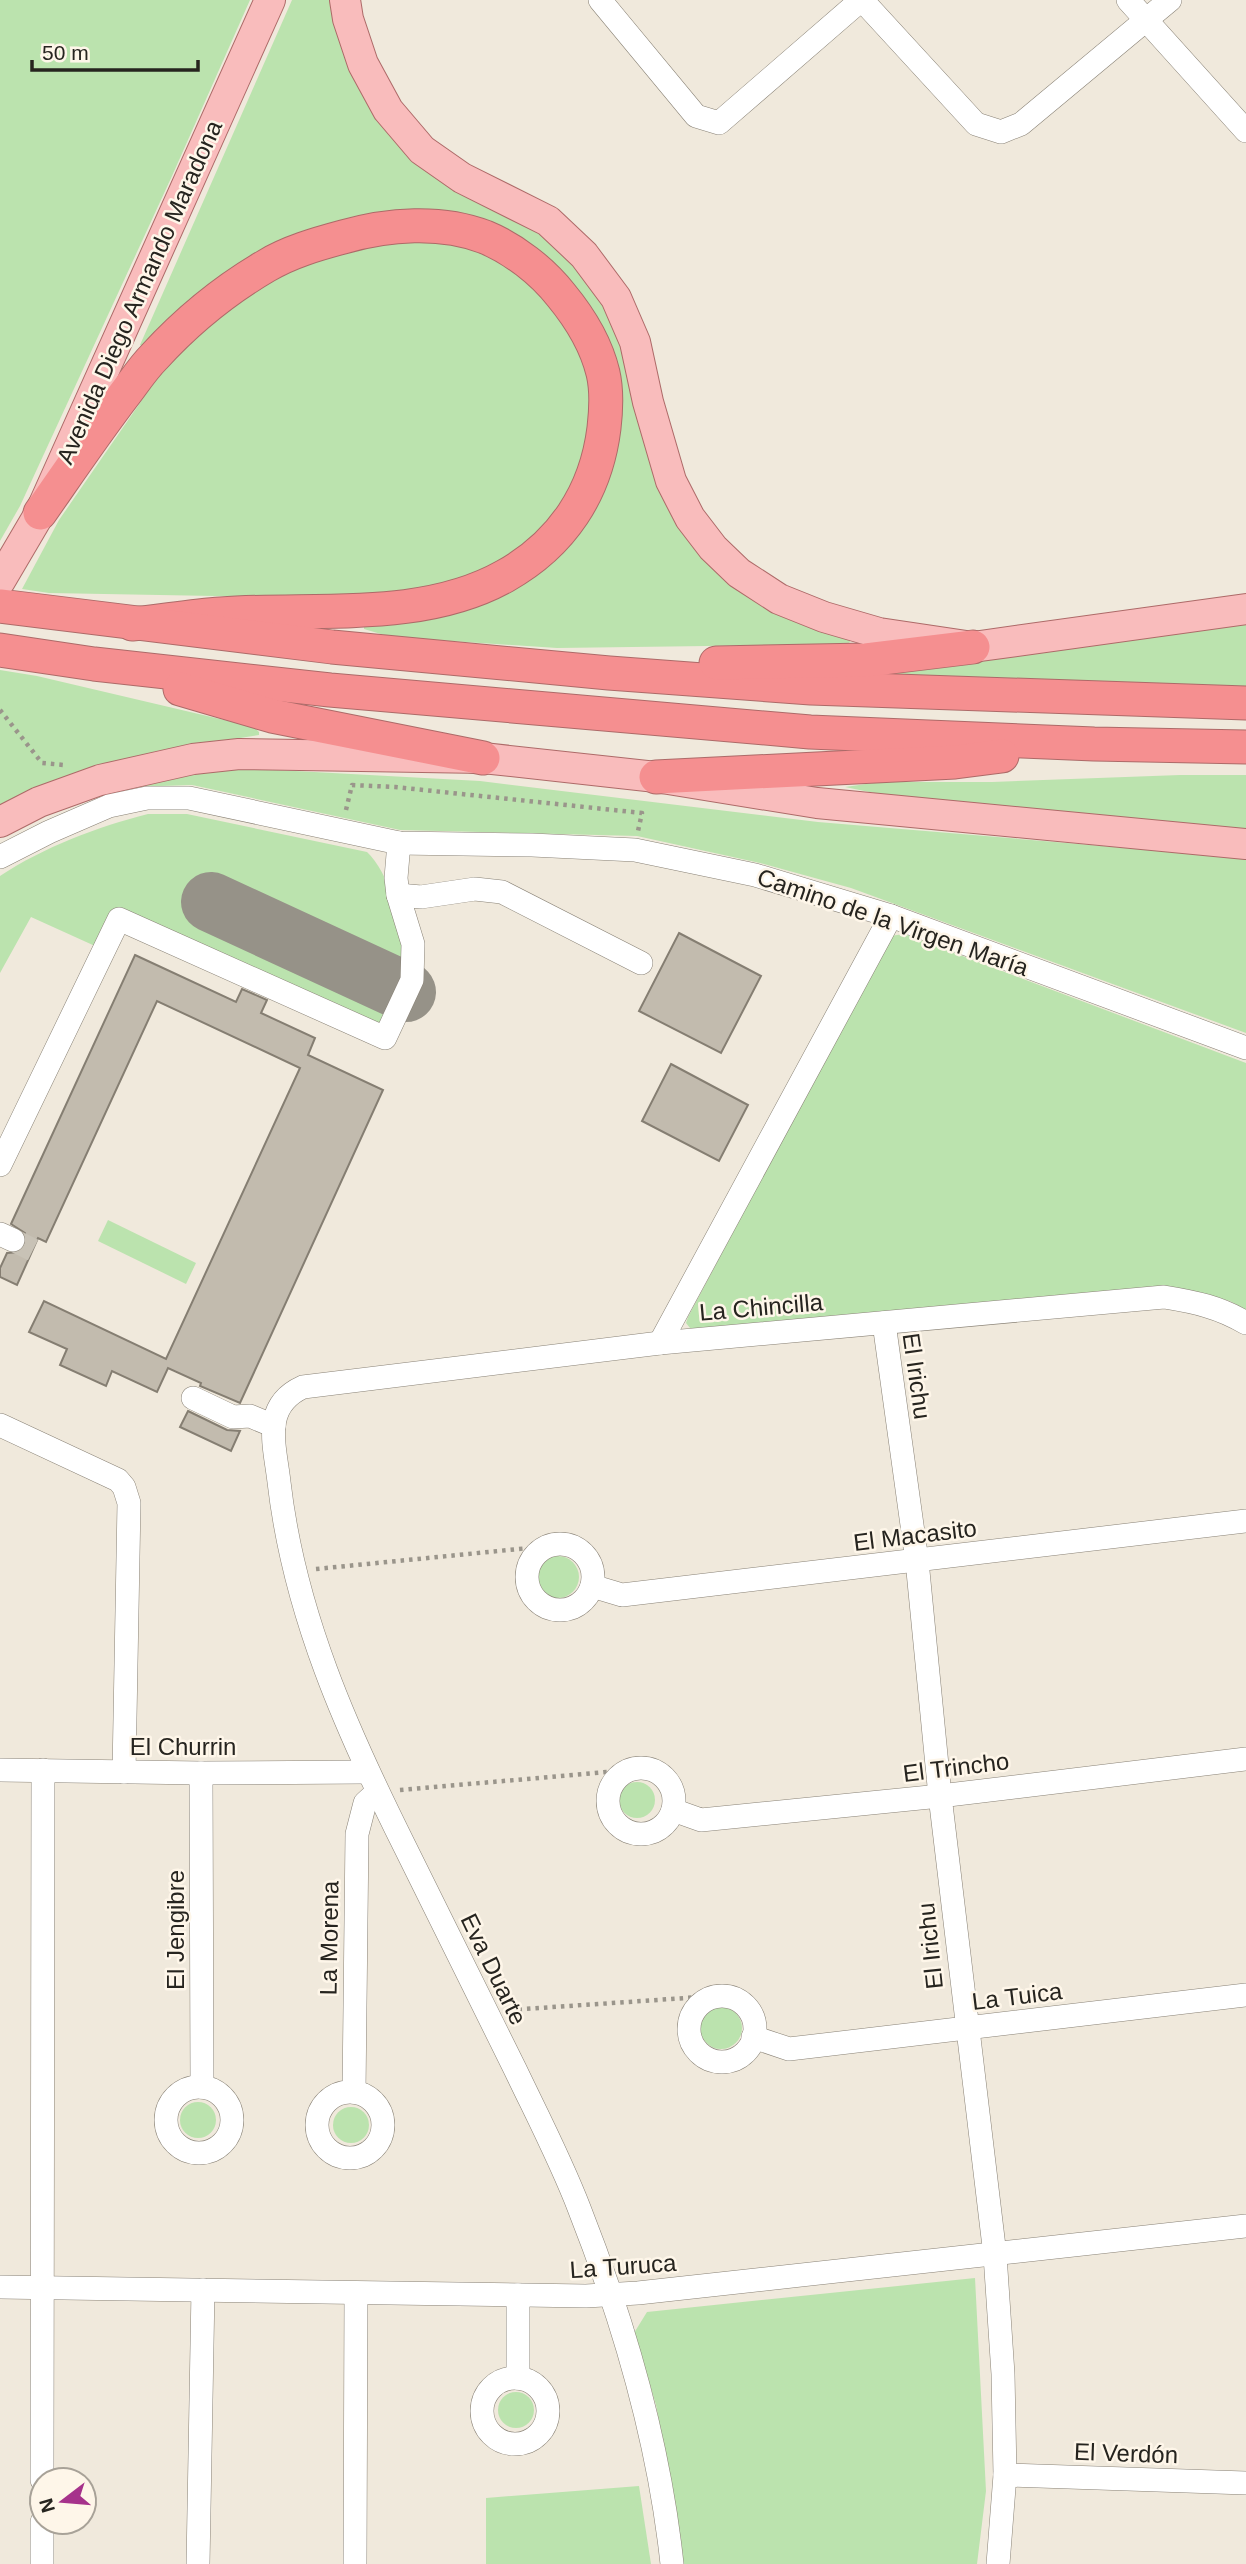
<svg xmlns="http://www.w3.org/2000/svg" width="1246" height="2564" font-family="Arial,sans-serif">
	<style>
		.green { fill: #bbe3ae }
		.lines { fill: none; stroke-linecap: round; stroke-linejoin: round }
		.taxiway { stroke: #969288; stroke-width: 60 }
		.building { fill: #c2bbae; stroke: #857e72; stroke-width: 2 }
		.minor-tunnel { stroke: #c8c2b6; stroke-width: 23; stroke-dasharray: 23 11; stroke-linecap: butt }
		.minor-casing { stroke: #898276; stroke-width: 24 }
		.major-casing { stroke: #ad6a68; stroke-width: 32 }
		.highway-casing { stroke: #ad6a68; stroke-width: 35 }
		.path { stroke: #9a958b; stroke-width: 4.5; stroke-dasharray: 3.5 5; stroke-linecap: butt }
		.minor { stroke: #fff; stroke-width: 23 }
		.major { stroke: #f9bcbc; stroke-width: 30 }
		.highway { stroke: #f58f90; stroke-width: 33 }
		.labels { text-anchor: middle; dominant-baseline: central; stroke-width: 5; stroke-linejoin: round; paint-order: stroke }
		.street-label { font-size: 24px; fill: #26241f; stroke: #fef6e9 }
	</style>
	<rect width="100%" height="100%" fill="#f0e9dc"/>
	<g class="green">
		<polygon points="0,0 250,0 172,176 20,506 0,541"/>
		<polygon points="292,0 334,0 414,160 453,190 538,230 573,260 606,304 625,347 677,524 851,638 850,642 847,644 557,648 391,637 364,629 364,626 506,586 611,454 561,273 362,218 142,346 140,345"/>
		<polygon points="445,241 484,250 542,289 579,346 590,379 595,413 573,498 498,570 389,599 49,593 22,589 59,520 160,374 213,319 271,278 366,244"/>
		<polygon points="1246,623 1246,689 883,678 851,672"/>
		<polygon points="0,670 37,676 254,727 259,732 259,735 157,751 96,768 0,808"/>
		<polygon points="241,768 480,781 818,822 1246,858 1246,1033 851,888 760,863 637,836 400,830 192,785 131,787 162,779"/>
		<polygon points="1180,775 1246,775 1246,831 879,794 845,787 880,782 992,782"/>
		<path d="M148,814H187L367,852C392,875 409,941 402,975C399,990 389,1006 382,1021L376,1024L113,910L95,946L31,917L0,973V876C44,847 97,827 148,814Z"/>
		<polygon points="904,934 1246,1063 1246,1310 1230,1301 1165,1286 697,1330 690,1328 686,1323 688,1317 890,936"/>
		<polygon points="108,1220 196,1263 186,1284 98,1241"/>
		<circle cx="558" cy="1577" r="21"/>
		<circle cx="637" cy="1800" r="18"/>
		<circle cx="721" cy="2028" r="21"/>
		<circle cx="198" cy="2120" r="18"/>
		<circle cx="351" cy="2125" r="18"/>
		<polygon points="975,2278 986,2491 977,2564 682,2564 678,2527 656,2405 634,2333 647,2312"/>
		<circle cx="516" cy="2410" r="18"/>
		<polygon points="639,2486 651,2564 486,2564 486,2498"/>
	</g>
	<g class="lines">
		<polyline class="taxiway" points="211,902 406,992"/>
	</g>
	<g class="building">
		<polygon points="679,933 761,976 721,1053 639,1011"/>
		<polygon points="135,955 236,1002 242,989 267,1000 261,1013 315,1038 308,1055 383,1090 240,1403 200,1386 201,1383 168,1368 157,1392 112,1371 106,1386 60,1365 67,1349 29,1332 44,1301 166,1359 300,1068 157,1001 46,1242 38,1238 17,1285 0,1277 0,1268 7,1253 20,1252 26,1245 25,1233 11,1224"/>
		<polygon points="671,1064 748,1105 719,1161 642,1121"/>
		<polygon points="188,1411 227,1430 240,1431 231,1451 180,1427"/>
	</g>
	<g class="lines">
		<polyline class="minor-tunnel" points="13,1240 33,1250"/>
		<g class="minor-casing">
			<g id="minor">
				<polyline points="600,0 696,116 719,123 861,0"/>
				<polyline points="862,0 976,124 1001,132 1021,124 1170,0"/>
				<polyline points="1128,0 1246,131"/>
				<polyline points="0,857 49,832 109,806 147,798 189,798 399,843 532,845 635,850 755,875 891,916 1246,1048"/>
				<polyline points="398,895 421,897 475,889 502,892 641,963"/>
				<polyline points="0,1165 119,919 385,1038 412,980 413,944 398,895 396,878 399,843"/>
				<polyline points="0,1234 13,1240"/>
				<polyline points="884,1323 917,1561 940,1796 995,2255 1003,2374 1005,2475 998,2564"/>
				<polyline points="660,1343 891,916"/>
				<polyline points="193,1398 233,1417 250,1416 274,1426"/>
				<polyline points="0,1425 118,1480 124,1487 129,1503 124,1772"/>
				<circle cx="560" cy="1577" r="33"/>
				<polyline points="592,1586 622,1595 1246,1521"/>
				<circle cx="641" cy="1801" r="33"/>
				<polyline points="0,1770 201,1773 366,1772"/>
				<polyline points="201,1773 202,2087"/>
				<polyline points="673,1810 701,1820 940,1796 1246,1759"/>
				<circle cx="722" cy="2029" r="33"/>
				<polyline points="753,2037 789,2049 1246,1995"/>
				<circle cx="199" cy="2120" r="33"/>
				<polyline points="354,2092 357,1834 365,1803 377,1792"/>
				<circle cx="350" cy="2125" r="33"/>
				<polyline points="0,2287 586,2296 638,2293 1246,2226"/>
				<polyline points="518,2295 518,2378"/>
				<circle cx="515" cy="2411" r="33"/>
				<polyline points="1005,2475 1246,2483"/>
				<polyline points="42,2480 43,1770"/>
				<polyline points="42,2564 42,2522"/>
				<polyline points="198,2564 203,2290"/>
				<polyline points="355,2564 356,2293"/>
				<path d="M672,2564C659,2441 624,2322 579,2208C561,2161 537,2115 515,2069C479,1995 441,1921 405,1847C347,1731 294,1613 279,1482C275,1446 261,1406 303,1387L660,1343L1164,1297C1195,1302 1219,1307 1246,1323"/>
			</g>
		</g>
		<g class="major-casing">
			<g id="major">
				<polyline points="345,0 348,19 363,64 388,110 422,150 462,178 548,221 584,255 616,298 635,342 648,402 671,481 690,518 713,548 739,573 779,599 824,617 879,633 973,647 1246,609"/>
				<polyline points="0,581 40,513 270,0"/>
				<polyline points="0,822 39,802 100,780 193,759 239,754 483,758 656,777 817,803 1246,844"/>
			</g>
		</g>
		<g class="highway-casing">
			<g id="highway">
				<path d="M40,513C68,473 95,433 124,395C134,382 143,368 154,357C186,322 225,290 266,266C289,252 317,244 343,237C388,224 441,220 485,237C514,249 542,271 561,295C580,318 596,344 603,373C607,390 606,411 604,428C596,493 562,544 505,576C422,623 313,607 221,614C192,616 162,621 132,624"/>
				<polyline points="0,606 332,647 609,673 811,688 1246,703"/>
				<polyline points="0,650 94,664 330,690 810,732 1094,744 1246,747"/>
				<polyline points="716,663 866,660 973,647"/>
				<polyline points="180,689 272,716 483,758"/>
				<polyline points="656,777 955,762 1002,756"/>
			</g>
		</g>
		<g class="path">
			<polyline points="0,710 42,763 64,765"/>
			<polyline points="346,810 352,785 395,787 642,813 638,831"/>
			<polyline points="316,1569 549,1546"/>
			<polyline points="400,1790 630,1770"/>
			<polyline points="510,2010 715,1996"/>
		</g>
		<use href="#minor" class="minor"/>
		<use href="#major" class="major"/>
		<use href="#highway" class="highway"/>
	</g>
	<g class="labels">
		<g class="street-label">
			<text transform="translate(139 292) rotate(-66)">Avenida Diego Armando Maradona</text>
			<text transform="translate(893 922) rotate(19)">Camino de la Virgen María</text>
			<text transform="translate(761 1307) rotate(-5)">La Chincilla</text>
			<text transform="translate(917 1376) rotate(82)">El Irichu</text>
			<text transform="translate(915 1535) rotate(-7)">El Macasito</text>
			<text x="183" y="1746">El Churrin</text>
			<text transform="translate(956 1767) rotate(-7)">El Trincho</text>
			<text transform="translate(175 1930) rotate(-90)">El Jengibre</text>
			<text transform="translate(329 1938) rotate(-89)">La Morena</text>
			<text transform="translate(930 1946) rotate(-96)">El Irichu</text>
			<text transform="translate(494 1969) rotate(64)">Eva Duarte</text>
			<text transform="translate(1017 1996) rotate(-7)">La Tuica</text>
			<text transform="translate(623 2266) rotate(-4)">La Turuca</text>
			<text transform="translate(1126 2453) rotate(2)">El Verdón</text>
		</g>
	</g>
	<g transform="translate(63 2501) rotate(254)"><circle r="33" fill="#fef6e9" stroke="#a8a298" stroke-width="2"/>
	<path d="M0-5L12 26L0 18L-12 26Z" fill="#a6328b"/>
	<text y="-10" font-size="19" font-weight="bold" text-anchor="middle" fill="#26241f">N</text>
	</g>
	<path d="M32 60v10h166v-10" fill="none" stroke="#26241f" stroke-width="3.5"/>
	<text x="42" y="60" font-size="21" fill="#26241f" stroke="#fef6e9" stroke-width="5" paint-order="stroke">50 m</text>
</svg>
